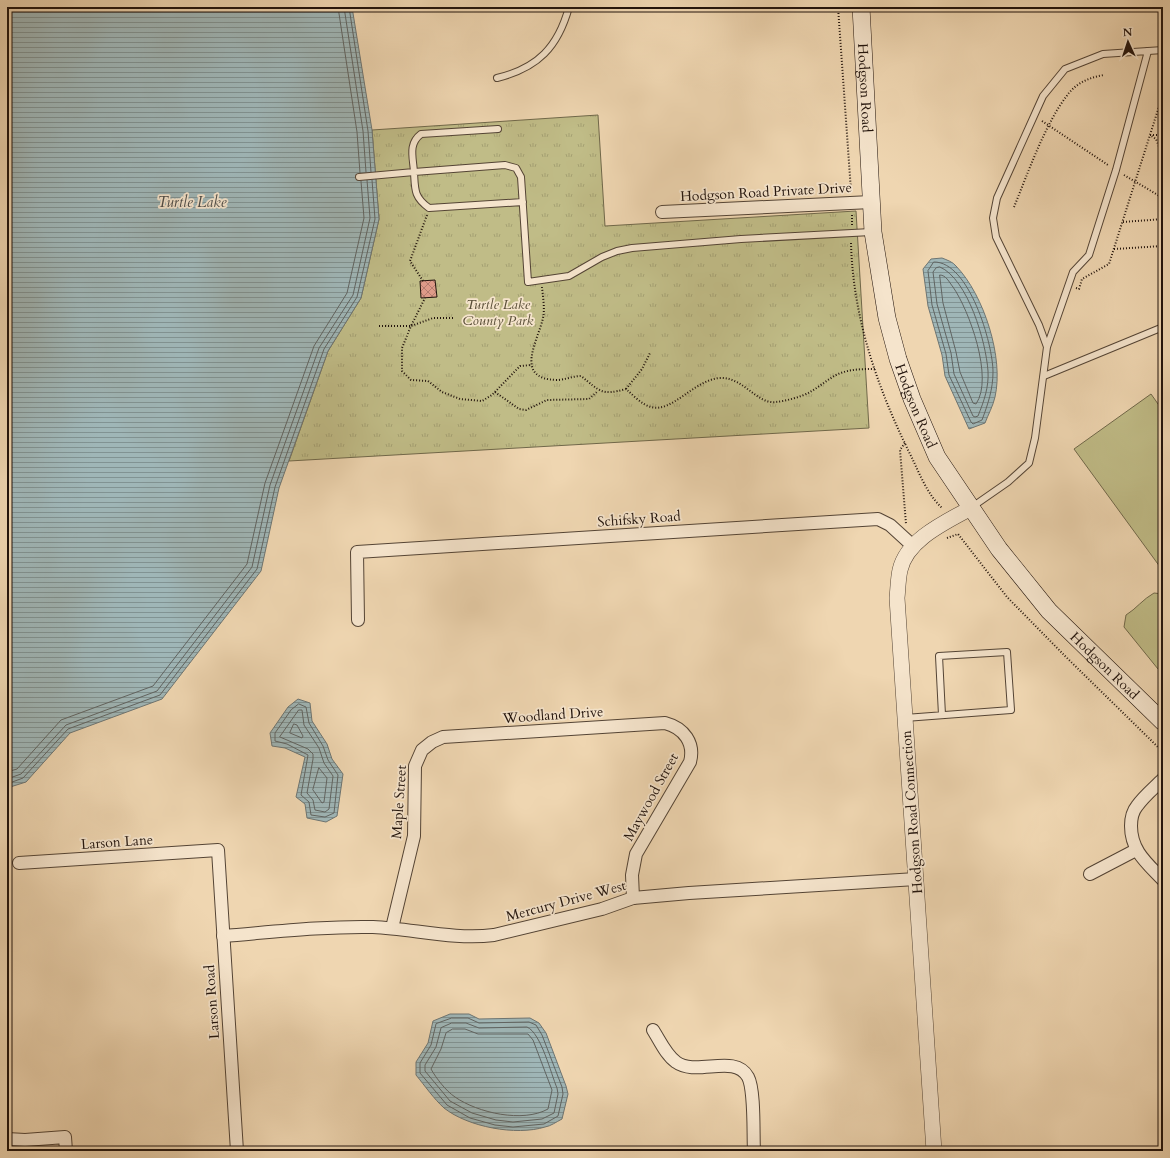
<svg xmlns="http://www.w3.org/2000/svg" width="1170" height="1158" font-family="Cardo,serif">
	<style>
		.park { fill: url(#park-tufts); stroke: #70684a }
		.pitch { fill: #c0bc87; stroke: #70684a }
		.water { fill: url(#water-rules); stroke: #6d7573 }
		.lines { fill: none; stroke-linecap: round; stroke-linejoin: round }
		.shore { stroke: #606462; stroke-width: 1 }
		.building { fill: url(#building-cross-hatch); stroke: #21130c }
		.service-casing { stroke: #544435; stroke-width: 8 }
		.minor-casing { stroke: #544435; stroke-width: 14 }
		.tertiary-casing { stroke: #544435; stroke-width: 16 }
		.secondary-casing { stroke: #21130c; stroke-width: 18 }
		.path { stroke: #21130c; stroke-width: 2; stroke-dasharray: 1 2; stroke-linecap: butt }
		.service { stroke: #f5e4cc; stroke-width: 6 }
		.minor { stroke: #f5e4cc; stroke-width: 12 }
		.tertiary { stroke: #f5e4cc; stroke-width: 15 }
		.secondary { stroke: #f5e4cc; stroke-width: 17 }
		.labels { text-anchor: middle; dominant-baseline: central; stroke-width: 3.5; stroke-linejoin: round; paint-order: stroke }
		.street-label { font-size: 14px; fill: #21130c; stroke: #f5e4cc }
		.park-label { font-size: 14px; font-style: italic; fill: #594e37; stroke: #f5e4cc }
		.water-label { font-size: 15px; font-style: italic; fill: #4d4c48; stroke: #f5e4cc }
	</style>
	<defs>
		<pattern id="park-tufts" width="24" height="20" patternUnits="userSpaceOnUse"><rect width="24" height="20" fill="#c0bc87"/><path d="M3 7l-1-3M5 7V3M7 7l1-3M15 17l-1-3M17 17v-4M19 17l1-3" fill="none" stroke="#a5a173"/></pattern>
		<pattern id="water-rules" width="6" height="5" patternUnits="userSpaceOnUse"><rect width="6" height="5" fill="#9fb6b7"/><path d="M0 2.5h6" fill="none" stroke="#819393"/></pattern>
		<pattern id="building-cross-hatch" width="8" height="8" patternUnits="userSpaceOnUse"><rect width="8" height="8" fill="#de9a88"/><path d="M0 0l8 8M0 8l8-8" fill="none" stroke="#b47c6e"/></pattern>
	</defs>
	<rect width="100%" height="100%" fill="#efd6b1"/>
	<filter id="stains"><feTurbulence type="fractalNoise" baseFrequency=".005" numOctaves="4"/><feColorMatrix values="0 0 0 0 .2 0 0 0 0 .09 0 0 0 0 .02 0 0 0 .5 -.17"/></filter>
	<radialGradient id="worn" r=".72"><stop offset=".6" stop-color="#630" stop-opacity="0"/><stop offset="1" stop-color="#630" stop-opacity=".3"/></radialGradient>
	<polygon class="park" points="598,115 605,226 856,211 869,428 289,461 328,351 361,298 379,219 372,130"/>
	<g class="pitch">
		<polygon points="1151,394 1163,411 1163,571 1074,449"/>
		<path d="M1154,593L1163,594V665L1158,669L1124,627L1126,615C1136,609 1143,599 1154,593Z"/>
	</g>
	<g class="water">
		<polygon points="7,7 352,7 372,130 379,219 361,298 328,351 279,488 261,571 162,699 70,733 26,782 7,788"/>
		<path d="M942,258C947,260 953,262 956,266C984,295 1004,358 995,397C993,406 988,415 985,423L969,429L945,376L942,355L928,306L923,269L931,259Z"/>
		<polygon points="298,699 310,703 312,721 327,744 332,759 343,774 337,816 326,822 307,818 305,804 296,797 305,757 285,748 272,746 270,733 288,707"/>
		<path d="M450,1014H469L479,1019L530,1018L539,1023L546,1033L566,1086L568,1094L562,1119C556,1122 551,1126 545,1127C516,1136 468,1127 444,1108C434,1099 425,1086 416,1075V1062L428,1043L433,1021Z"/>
	</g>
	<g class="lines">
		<g class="shore">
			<polyline points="338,7 357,132 360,173"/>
			<polyline points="344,7 363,131 366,172"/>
			<polyline points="349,7 368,131 371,172"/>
			<path d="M934,262C969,261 993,344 993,372C993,389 988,404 982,420L973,424L971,422L949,375L946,354L932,305L928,271Z"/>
			<path d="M940,267C968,279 986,342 988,371C989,387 984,401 978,416L975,417L973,416L954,374L951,353L937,304L933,272L936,268Z"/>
			<path d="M940,275C946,275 949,282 953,287C969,310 994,378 976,404L973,403L960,372L956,352L943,303Z"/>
			<polygon points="299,704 306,707 309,723 323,746 328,760 338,775 334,813 325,817 311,815 309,802 301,795 308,755 287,744 275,741 275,733 291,710"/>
			<polygon points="299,710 302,710 304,725 319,748 324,763 333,776 329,809 325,812 315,810 313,800 307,793 313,759 313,754 308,749 280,737"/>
			<polygon points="294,724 297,725 303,736 302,738 290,733"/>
			<polygon points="319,768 327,778 324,802 322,803 313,790"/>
			<polyline points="7,772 17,769 61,720 153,686 247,564 265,483 314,346 347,293 364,218 361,181"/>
			<polyline points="7,779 21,774 66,725 157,691 252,567 270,485 319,348 353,295 370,218 367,180"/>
			<polyline points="7,784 23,778 68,729 160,695 257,569 275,487 324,349 357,297 375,219 372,180"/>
			<polygon points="452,1018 468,1018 479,1023 529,1022 536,1025 542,1035 562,1087 563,1094 558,1116 544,1124 513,1127 495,1125 470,1118 447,1105 420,1073 420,1063 431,1045 436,1024"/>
			<path d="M452,1023H466L479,1028L527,1027C541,1033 551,1074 557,1088L558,1094L554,1113L542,1119L513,1122L496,1120L472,1113L450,1101L425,1071V1065L436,1047L441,1028Z"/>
			<path d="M453,1029H465L478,1034H528L533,1040L552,1090L548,1109C523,1123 478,1113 455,1097C446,1091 436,1078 431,1069L441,1049L446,1033Z"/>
		</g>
	</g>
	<polygon class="building" points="435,280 437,297 421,298 420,281"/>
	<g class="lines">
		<g class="service-casing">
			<g id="service">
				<polyline points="1148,51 1163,50"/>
				<path d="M497,78C538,68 558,47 569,7"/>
				<path d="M359,177L414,172C413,157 408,144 421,134L498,129"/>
				<path d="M523,202L429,208C414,197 415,190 414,172L505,165L516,168L521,177L528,282L569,276L602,257L617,251L632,248L741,239L871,232"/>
				<polyline points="1044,376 1163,327"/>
				<polyline points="972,507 1008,482 1029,463 1035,438 1047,347 1073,272 1089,255 1116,170 1148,51 1103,54 1065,69 1043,96 997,198 993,218 996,237 1039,325 1047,347"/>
				<polyline points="905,718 1011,710 1007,652 939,656 942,715"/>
			</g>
		</g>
		<g class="minor-casing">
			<g id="minor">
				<polyline points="662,212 871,202"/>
				<polyline points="358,620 357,552 878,519 890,525 913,546"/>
				<path d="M1163,779C1154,788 1144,796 1137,806C1132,812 1131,818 1131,826C1131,851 1147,863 1163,880"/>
				<polyline points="19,863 218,850 237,1151"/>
				<polyline points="1090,874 1136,850"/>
				<path d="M392,928L414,836L415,766L422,750L432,742L443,737L665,723C684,728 695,743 690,762L636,854L632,875L633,898"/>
				<path d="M223,936C273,932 323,926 373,927C414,929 454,940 494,935L602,909L633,898L689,893L916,879"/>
				<path d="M653,1030C660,1041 666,1055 676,1062C696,1077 735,1053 748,1077C755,1090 753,1135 754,1151"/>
				<polyline points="7,1139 25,1140 65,1137 66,1151"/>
			</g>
		</g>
		<g class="tertiary-casing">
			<path id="tertiary" d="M934,1151L897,598C898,589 898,579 900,570C907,539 946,522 971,508"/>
		</g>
		<g class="secondary-casing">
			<g id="secondary">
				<path id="s1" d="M861,7L873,232L887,318L898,359L912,399L937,457L999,549L1049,611L1163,722"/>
			</g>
		</g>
		<g class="path">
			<polyline points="838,7 851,191"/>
			<polyline points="1042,121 1108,165"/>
			<polyline points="1163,135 1150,135 1156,139 1163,157"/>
			<polyline points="1124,175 1163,198"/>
			<path d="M1014,207C1028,173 1046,121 1069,93C1078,82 1091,77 1104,75"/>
			<polyline points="1123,222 1163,219"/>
			<polyline points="852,225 852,214"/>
			<path d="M851,243C853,319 878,390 912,458C920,475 928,495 942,508"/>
			<polyline points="1160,247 1162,286"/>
			<polyline points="1114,249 1163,246"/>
			<polyline points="423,281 410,261 427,215"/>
			<path d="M542,287C543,297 545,309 543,318C538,341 513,379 557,380C564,380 573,376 581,376C600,391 601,396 626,389C633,395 642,405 651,407C672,413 693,381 719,378C743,376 757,405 776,402C786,401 801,397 810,392C819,387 827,380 836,375C848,369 862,369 875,369"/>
			<polyline points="1076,288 1079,289 1082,279 1109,264 1163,94"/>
			<polyline points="453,318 433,318 411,326 402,348 402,371 411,380 428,381 442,392 460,399 482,401 492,395 520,366 531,365"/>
			<polyline points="379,326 411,326 425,298"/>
			<polyline points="626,389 642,369 650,353"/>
			<polyline points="495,392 519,409 526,410 547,400 589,399 598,391"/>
			<polyline points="905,443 900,450 906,524"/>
			<polyline points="947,538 958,534 1007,597 1065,656 1163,752"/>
		</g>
		<use href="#service" class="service"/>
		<use href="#minor" class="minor"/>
		<use href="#tertiary" class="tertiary"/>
		<use href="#secondary" class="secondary"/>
	</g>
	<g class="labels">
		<g class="street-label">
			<text stroke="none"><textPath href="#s1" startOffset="81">Hodgson Road</textPath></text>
			<text transform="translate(766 192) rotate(-3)">Hodgson Road Private Drive</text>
			<text stroke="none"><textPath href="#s1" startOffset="405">Hodgson Road</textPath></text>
			<text transform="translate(639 519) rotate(-4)">Schifsky Road</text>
			<text stroke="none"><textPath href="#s1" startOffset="729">Hodgson Road</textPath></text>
			<text transform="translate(553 715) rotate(-4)">Woodland Drive</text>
			<text transform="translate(651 797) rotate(-61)">Maywood Street</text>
			<text transform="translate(399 802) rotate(-86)">Maple Street</text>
			<text transform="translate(912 812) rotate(-94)">Hodgson Road Connection</text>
			<text transform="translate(117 842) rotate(-4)">Larson Lane</text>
			<text transform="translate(566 901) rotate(-15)">Mercury Drive West</text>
			<text transform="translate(212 1002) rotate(-94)">Larson Road</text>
		</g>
		<g class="park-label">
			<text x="498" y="304">Turtle Lake<tspan x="498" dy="16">County Park</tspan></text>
		</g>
		<g class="water-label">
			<text x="192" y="202">Turtle Lake</text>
		</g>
	</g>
	<rect width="1170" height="1158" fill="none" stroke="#efd6b1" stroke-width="24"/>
	<rect x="8" y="8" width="1154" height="1142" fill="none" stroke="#21130c" stroke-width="2"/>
	<rect x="12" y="12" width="1146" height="1134" fill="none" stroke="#21130c"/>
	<g transform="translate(1128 42) rotate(357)" stroke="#f5e4cc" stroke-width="3" paint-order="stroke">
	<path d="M0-3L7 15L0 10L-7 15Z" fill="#21130c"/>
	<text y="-6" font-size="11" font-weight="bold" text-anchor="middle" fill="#21130c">N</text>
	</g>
	<rect width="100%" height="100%" filter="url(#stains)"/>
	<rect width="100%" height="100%" fill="url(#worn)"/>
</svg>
